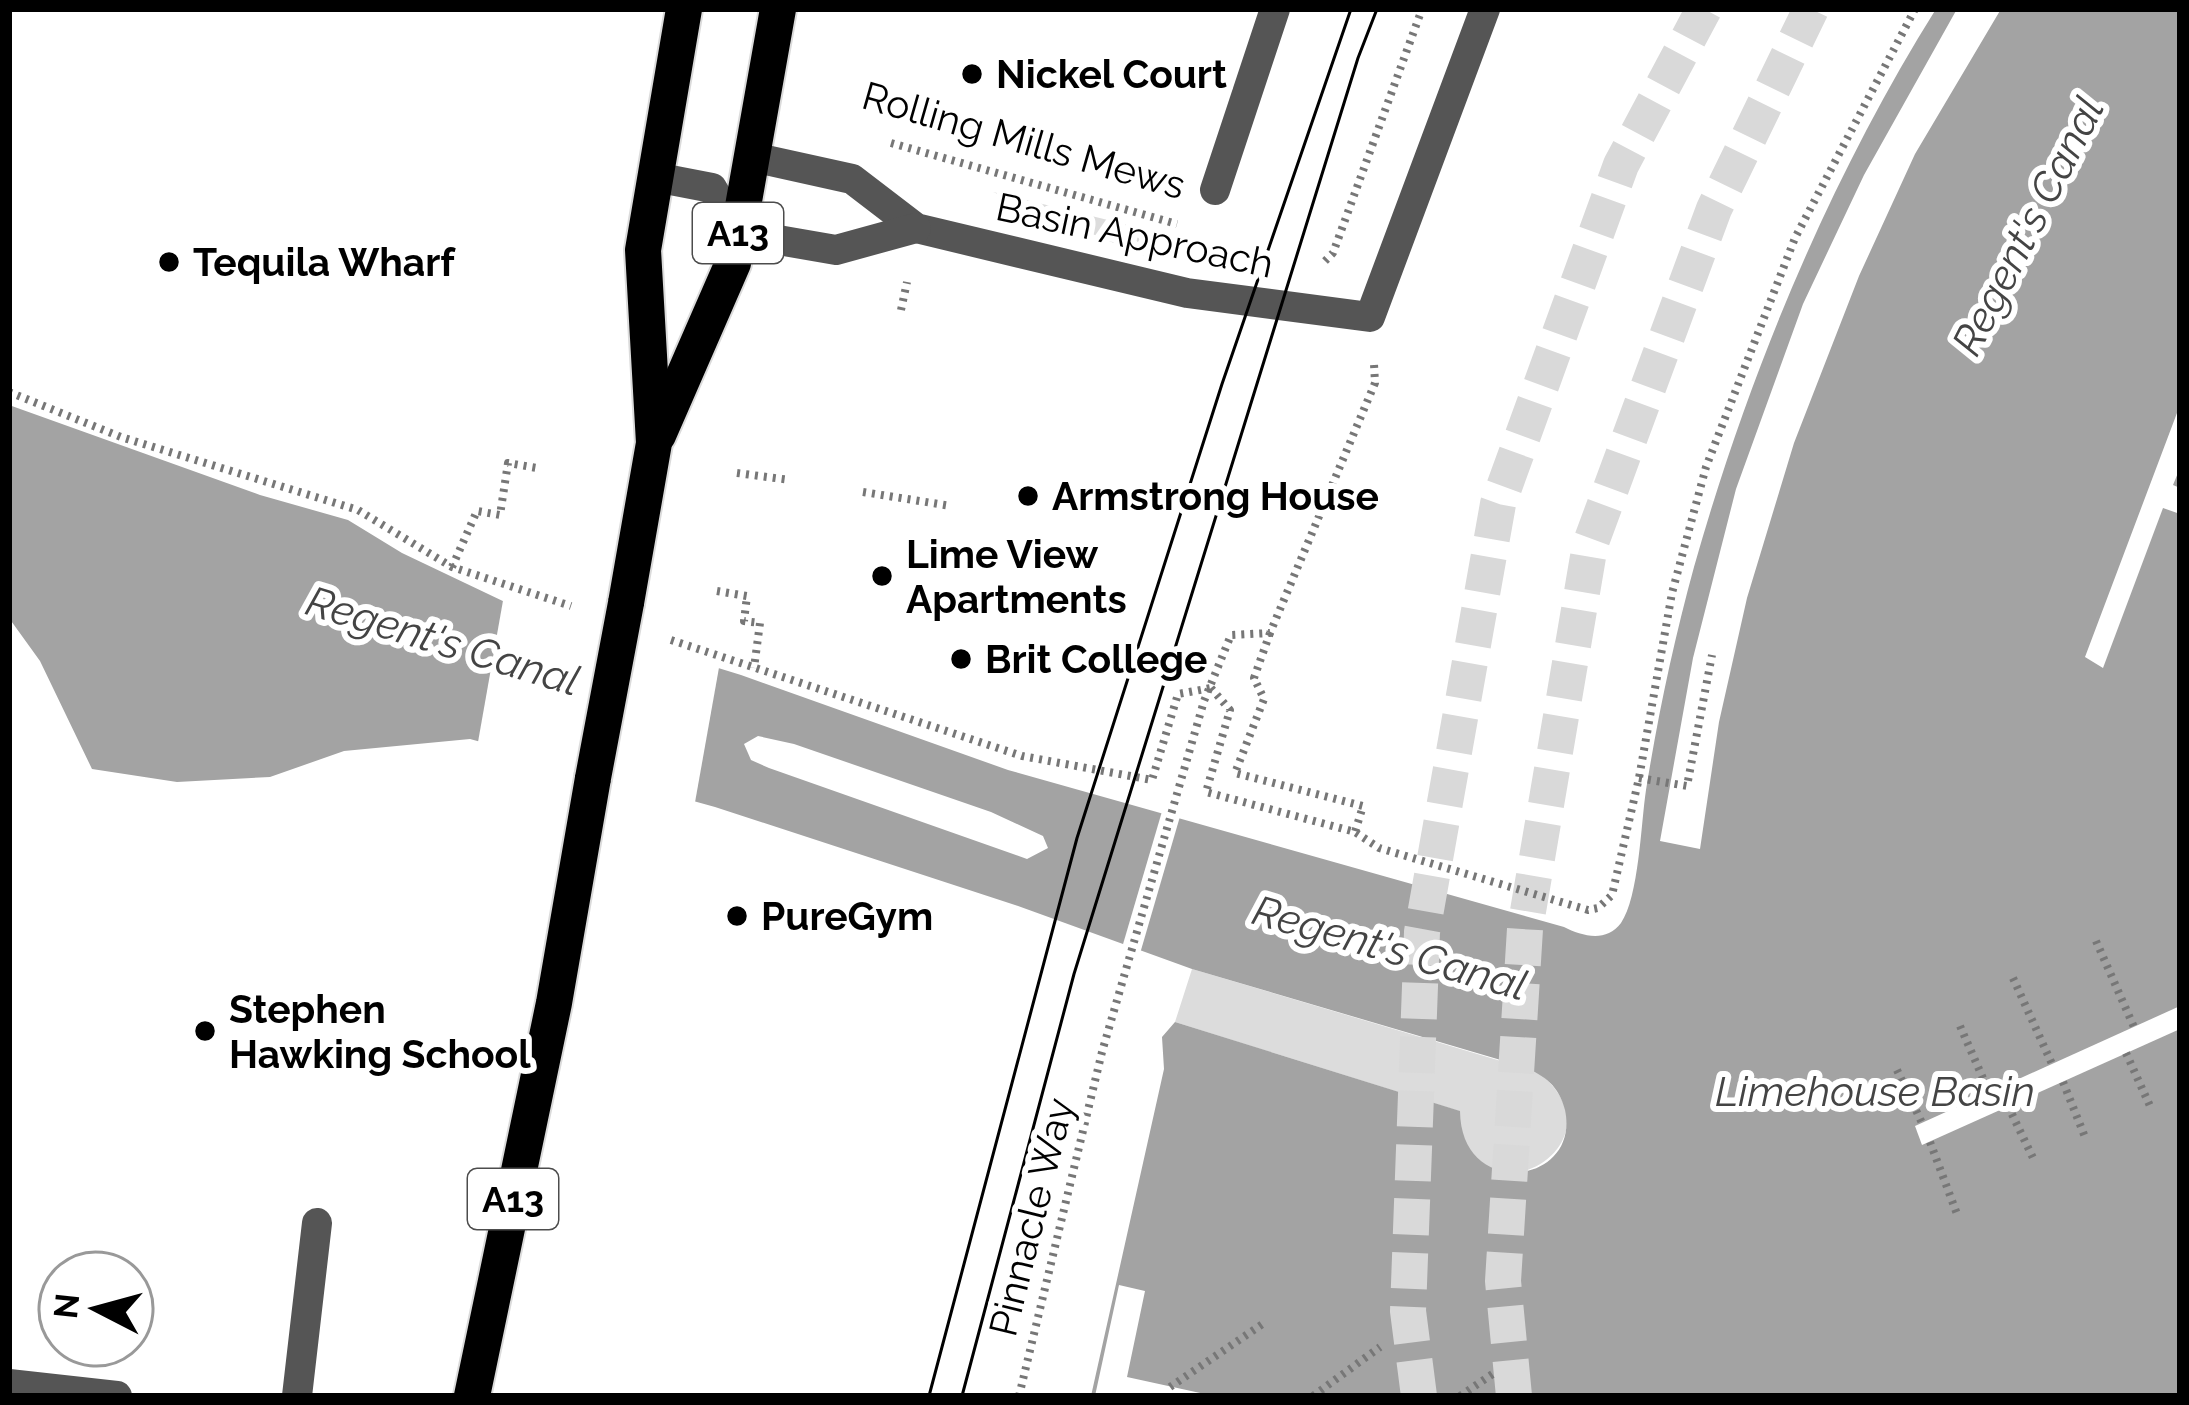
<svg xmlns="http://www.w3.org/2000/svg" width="2189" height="1405" font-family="Raleway,sans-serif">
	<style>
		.green { fill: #dcdcdc }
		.water { fill: #a3a3a3; fill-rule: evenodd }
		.pier { fill: #fff }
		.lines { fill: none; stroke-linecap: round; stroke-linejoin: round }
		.highway-tunnel { stroke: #d9d9d9; stroke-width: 36; stroke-dasharray: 36 18; stroke-linecap: butt }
		.highway-casing { stroke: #dbdbdb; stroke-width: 40 }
		.path { stroke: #777; stroke-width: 8; stroke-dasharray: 3 6; stroke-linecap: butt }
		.minor { stroke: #555; stroke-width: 30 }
		.highway { stroke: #000; stroke-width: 36 }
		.tram { stroke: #000; stroke-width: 3 }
		.highway-bridge-casing { stroke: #dbdbdb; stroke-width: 40; stroke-linecap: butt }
		.highway-bridge { stroke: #000; stroke-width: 36 }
		.poi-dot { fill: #000; stroke: #fff; stroke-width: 4.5 }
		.labels { text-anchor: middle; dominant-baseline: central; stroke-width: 12; stroke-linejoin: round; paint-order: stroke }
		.shield { fill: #fff; stroke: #4c4c4c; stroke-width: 3 }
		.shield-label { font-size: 36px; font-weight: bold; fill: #000 }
		.poi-label { font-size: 39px; font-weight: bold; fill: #000; stroke: #fff; text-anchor: start }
		.street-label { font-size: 39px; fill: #000; stroke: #fff }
		.water-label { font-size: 42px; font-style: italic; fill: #444; stroke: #fff }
	</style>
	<rect width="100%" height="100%" fill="#fff"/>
	<g class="green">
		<polygon points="993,192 1161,233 1154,260"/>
		<path d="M1192,969L1538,1072C1633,1147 1465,1235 1459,1111L1175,1022Z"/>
	</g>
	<path class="water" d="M1936,9H2180V1396H1091L1164,1069L1162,1037L1175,1022L1460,1111C1461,1201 1581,1185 1565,1110C1559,1085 1543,1074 1521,1066L1192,969L1015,905L715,807L470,739L344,751L270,777L177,782L92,769L40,661L9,618V405L260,495L348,520L402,553L507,603L741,675L1008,770L1564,927C1582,936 1606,943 1621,923C1639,897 1641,823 1646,790C1658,715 1674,640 1694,567C1749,373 1829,180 1936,9ZM758,736L794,744L991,812L1043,836L1048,848L1027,859L769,768L751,760L744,744Z"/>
	<g class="pier">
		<polygon points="1957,9 2001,9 1915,154 1859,276 1794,443 1747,598 1719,722 1700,849 1660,841 1693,658 1736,489 1803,304 1864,175"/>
		<polygon points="2180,405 2180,468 2173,485 2180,488 2180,514 2163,508 2103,668 2085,657"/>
		<polygon points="504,595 720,662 694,808 478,742"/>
		<polygon points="1163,808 1181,813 1139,957 1121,951"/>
		<polygon points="2180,1006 2180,1029 1922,1145 1915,1126"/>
		<polygon points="1119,1285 1145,1291 1127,1377 1214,1396 1095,1396"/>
	</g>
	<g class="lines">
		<g class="highway-tunnel">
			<polyline points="1419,1396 1408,1311 1422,932 1498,504 1621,165 1704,9"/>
			<polyline points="1514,1396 1503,1281 1525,929 1590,545 1714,209 1811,9"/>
		</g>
		<g class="highway-casing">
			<g id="highway">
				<polyline points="658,435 733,263 778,9"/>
				<polyline points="626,603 654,443 643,250 684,9"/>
				<polyline points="472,1396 554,1003 593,778"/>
			</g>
		</g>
		<g class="path">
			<polyline points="891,143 1177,224"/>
			<polyline points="1325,261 1333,253 1422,9"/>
			<polyline points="901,310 907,282"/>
			<polyline points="9,392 121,437 358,510 452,567 571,606"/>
			<polyline points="737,473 790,480"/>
			<polyline points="863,492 951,506"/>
			<polyline points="452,567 477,511 500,515 508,463 537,468"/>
			<polyline points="717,591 747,596 744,621 760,623 754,668"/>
			<polyline points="1270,633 1254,678 1264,699 1235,773 1363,806 1355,832"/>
			<polyline points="671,640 1022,756 1152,780 1178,694 1211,688"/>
			<polyline points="1211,688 1230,710 1206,792 1355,832 1379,848 1588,910 1598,908 1612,895 1639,778 1672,593 1706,467 1795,238 1915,9"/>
			<polyline points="1639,778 1687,786 1712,655"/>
			<polyline points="2096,941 2134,1027"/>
			<polyline points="2013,978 2052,1064"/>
			<polyline points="1960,1026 1989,1092"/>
			<polyline points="2126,1053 2150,1106"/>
			<polyline points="1897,1070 1922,1123"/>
			<polyline points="2063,1082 2085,1137"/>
			<polyline points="2008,1106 2034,1160"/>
			<polyline points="1930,1142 1957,1214"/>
			<polyline points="1170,1387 1264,1323"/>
			<polyline points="1019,1396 1102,1052 1204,701 1231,635 1270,633 1375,383 1374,364"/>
			<polyline points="1313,1396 1380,1347"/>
			<polyline points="1460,1396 1494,1373"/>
		</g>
		<g class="minor">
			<polyline points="752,157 852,179 916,228 1187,293 1370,317 1485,9"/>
			<polyline points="655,177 712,188 738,233 836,250 916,228"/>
			<polyline points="1215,190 1275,9"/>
			<polyline points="9,1384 117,1396"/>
			<polyline points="297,1396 317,1223"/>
		</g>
		<use href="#highway" class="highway"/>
		<g class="tram">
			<polyline points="929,1396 1077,838 1222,384 1351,9"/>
			<polyline points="962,1396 1074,974 1358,58 1377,9"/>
		</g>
		<g class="highway-bridge-casing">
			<polyline id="highway-bridge" points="593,778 626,603"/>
		</g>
		<use href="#highway-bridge" class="highway-bridge"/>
	</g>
	<g class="poi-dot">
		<circle cx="972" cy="74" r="12"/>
		<circle cx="169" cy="262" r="12"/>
		<circle cx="1028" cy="496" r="12"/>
		<circle cx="882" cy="576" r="12"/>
		<circle cx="961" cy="659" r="12"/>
		<circle cx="737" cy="916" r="12"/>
		<circle cx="205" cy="1031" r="12"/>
	</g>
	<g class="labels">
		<g class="shield">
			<rect x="693" y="203" width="90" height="60" rx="9"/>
			<rect x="468" y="1169" width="90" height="60" rx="9"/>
		</g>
		<g class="shield-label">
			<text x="738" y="233">A13</text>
			<text x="513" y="1199">A13</text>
		</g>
		<g class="poi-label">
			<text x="996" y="74">Nickel Court</text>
			<text x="193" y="262">Tequila Wharf</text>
			<text x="1052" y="496">Armstrong House</text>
			<text x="906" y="554">Lime View<tspan x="906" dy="45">Apartments</tspan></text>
			<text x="985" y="659">Brit College</text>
			<text x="761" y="916">PureGym</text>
			<text x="229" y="1009">Stephen<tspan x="229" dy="45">Hawking School</tspan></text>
		</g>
		<g class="street-label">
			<text transform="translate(1024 140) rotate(16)">Rolling Mills Mews</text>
			<text transform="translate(1135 235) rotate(12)">Basin Approach</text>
			<text transform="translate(1031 1217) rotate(-76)">Pinnacle Way</text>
		</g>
		<g class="water-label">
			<text transform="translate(2028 226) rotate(-63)">Regent's Canal</text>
			<text transform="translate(443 641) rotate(17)">Regent's Canal</text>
			<text transform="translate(1390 948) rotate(16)">Regent's Canal</text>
			<text x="1875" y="1091">Limehouse Basin</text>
		</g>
	</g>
	<rect width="2189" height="1405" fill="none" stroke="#000000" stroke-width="24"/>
	<g transform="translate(96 1309) rotate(276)"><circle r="57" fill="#ffffff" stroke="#999999" stroke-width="3"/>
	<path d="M0-9L21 45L0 30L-21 45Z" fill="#000000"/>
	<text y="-18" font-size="33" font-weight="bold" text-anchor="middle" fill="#000000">N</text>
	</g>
</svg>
